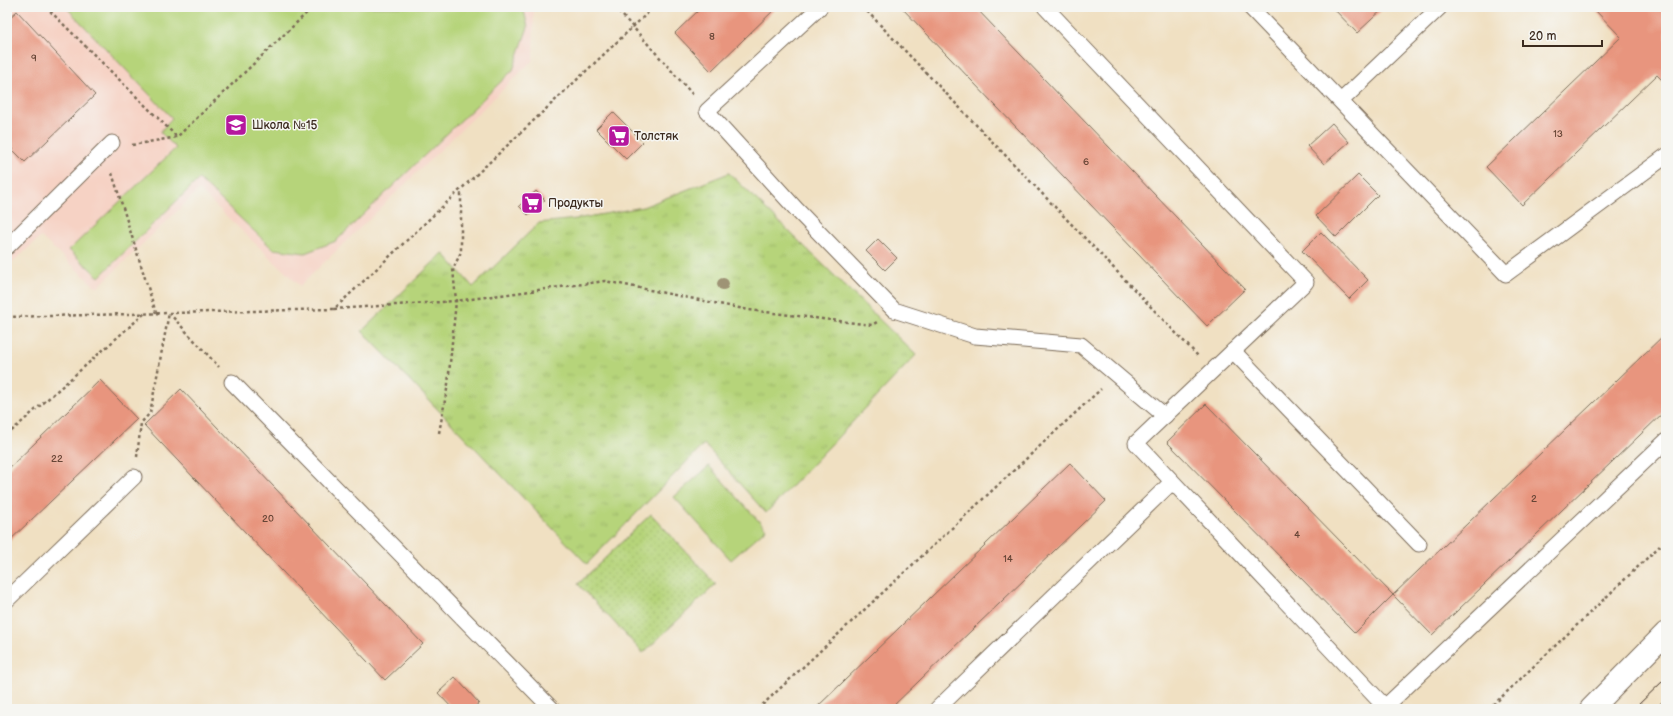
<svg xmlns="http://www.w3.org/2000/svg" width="1673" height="716" font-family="'Balsamiq Sans',sans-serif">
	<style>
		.built { fill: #f6d2c4 }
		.grass { fill: url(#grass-tufts); stroke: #787f4c }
		.park { fill: url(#park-dots); stroke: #787f4c }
		.pitch { fill: #b6d47a; stroke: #787f4c }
		.building { fill: #e8957e }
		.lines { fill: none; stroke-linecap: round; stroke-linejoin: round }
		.service-casing { stroke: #7a6a57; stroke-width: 17 }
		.secondary-casing { stroke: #7a6a57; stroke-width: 24 }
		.path { stroke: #7a6a57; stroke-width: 2.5; stroke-dasharray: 3 3; stroke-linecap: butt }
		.service { stroke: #fff; stroke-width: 15 }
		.secondary { stroke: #fff; stroke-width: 22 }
		.tram { stroke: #3b2a1e; stroke-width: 1 }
		.tree { fill: #9e9374 }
		.labels { text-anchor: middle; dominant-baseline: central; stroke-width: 3; stroke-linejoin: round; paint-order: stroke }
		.number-label { font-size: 10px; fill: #664536 }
		.poi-label { font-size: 12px; fill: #3b2a1e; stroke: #f6f6f2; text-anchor: start }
	</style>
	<defs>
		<pattern id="grass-tufts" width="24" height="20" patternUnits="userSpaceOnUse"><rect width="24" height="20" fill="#b6d47a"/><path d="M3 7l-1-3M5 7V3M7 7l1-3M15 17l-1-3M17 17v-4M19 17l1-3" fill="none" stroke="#9db669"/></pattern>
		<pattern id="park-dots" width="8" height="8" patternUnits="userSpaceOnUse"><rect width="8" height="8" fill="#b6d47a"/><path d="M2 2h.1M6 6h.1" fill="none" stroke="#9db669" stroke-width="1.8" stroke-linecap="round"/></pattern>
	</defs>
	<rect width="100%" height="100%" fill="#f6f6f2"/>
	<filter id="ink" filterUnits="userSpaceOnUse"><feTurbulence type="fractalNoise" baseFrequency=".025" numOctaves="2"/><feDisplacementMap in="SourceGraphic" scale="8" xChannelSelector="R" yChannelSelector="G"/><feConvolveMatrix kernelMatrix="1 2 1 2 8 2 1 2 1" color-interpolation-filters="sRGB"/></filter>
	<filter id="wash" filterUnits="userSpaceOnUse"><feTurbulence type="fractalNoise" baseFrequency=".012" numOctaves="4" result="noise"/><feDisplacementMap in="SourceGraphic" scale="16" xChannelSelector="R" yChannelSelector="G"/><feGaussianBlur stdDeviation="0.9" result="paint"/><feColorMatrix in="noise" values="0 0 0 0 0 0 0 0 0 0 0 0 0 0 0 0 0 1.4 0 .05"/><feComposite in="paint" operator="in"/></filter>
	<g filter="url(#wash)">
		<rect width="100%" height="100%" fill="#f0e0c2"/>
		<polygon class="built" points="7,7 534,7 533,60 300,286 199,190 97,288 41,237 7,267"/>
		<polygon class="grass" points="729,173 916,355 766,513 704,444 587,564 362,331 443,253 473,287 539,223 576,219 643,207"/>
		<polygon class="park" points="651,514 716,584 643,653 578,584"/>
		<g class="pitch">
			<polygon points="66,7 523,7 528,27 513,70 336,241 305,253 273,249 199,179 99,277 69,250 176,148 160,132 172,118"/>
			<polygon points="709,466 766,529 731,560 674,497"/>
		</g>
		<g id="blocks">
			<g class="building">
				<polygon points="702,7 777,7 711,71 675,33"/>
				<polygon points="901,7 975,7 1245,289 1207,326"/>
				<polygon points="1332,7 1385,7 1357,33"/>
				<polygon points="1592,7 1666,7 1666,84 1657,75 1522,205 1486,167 1621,37"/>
				<polygon points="17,11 95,95 25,162 7,144 7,20"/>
				<polygon points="613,112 643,142 626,159 596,129"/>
				<polygon points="1332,123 1349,142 1324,164 1307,146"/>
				<polygon points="1358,175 1378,195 1336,237 1316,216"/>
				<polygon points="536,191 545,200 528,215 519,206"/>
				<polygon points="1321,232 1368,280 1349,299 1302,251"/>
				<polygon points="878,239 897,258 885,270 866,251"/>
				<polygon points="1666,333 1666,410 1432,635 1393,595"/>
				<polygon points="100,380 137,419 7,543 7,470"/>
				<polygon points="181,389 423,644 385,680 144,425"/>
				<polygon points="1206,404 1393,595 1355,633 1167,442"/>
				<polygon points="1070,463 1106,501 948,653 890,709 815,709"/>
				<polygon points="455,677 479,703 472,709 453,709 438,693"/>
			</g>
		</g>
	</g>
	<g filter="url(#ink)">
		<use href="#blocks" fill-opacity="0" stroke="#7a6a57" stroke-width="1"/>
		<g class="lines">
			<g class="service-casing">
				<g id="service">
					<polyline points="820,7 707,111 797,210 894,310 975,336 1081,345 1165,416"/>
					<polyline points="1045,7 1306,282 1136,443 1387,709"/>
					<polyline points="1250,7 1506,274 1666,156"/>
					<polyline points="1341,101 1440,7"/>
					<polyline points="7,247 112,143"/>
					<polyline points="1233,351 1419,544"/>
					<polyline points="232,382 552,709"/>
					<polyline points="7,600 134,477"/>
					<polyline points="1385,707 1666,441"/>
					<polyline points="937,709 1172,482"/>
				</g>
			</g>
			<g class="secondary-casing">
				<polyline id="secondary" points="1591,709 1666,633"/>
			</g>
			<g class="path">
				<polyline points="46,7 177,137"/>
				<polyline points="615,7 694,96"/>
				<polyline points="863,7 1198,356"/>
				<polyline points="132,145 177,137 313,7"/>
				<polyline points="112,173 156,313"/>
				<polyline points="334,309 456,301 605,281 749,310 872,325 877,322"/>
				<polyline points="169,313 219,367"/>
				<polyline points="7,317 334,309 654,7"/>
				<polyline points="439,433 448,384 456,301 453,269 461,252 461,190"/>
				<polyline points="7,435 145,313"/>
				<polyline points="137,457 141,423 150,413 169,313"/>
				<polyline points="758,709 1101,389"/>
				<polyline points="1489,709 1666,540"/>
			</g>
			<use href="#service" class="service"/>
			<use href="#secondary" class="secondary"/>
			<g class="tram">
				<polyline points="1634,709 1666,678"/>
				<polyline points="1655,709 1666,698"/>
			</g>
		</g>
		<circle class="tree" cx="723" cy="284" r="6"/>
	</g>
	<defs>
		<g id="school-square" transform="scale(1.15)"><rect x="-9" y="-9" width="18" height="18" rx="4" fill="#b5179e" stroke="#f6f6f2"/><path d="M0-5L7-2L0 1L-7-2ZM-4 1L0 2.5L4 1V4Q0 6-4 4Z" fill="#fff"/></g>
		<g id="supermarket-square" transform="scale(1.15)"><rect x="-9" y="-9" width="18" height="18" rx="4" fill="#b5179e" stroke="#f6f6f2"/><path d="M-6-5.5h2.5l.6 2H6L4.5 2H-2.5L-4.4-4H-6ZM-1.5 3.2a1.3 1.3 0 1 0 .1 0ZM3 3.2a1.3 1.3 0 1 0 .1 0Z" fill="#fff"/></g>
	</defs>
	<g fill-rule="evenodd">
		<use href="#school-square" x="236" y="125"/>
		<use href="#supermarket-square" x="619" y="136"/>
		<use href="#supermarket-square" x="532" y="203"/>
	</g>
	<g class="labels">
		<g class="number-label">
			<text x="712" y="37">8</text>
			<text x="34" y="58">9</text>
			<text x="1558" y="134">13</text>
			<text x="1086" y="162">6</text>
			<text x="57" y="459">22</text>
			<text x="1534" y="499">2</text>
			<text x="268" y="519">20</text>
			<text x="1297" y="535">4</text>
			<text x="1008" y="559">14</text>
		</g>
		<g class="poi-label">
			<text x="252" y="125">Школа №15</text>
			<text x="634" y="136">Толстяк</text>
			<text x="548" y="203">Продукты</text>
		</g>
	</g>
	<rect width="1673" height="716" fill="none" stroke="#f6f6f2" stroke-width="24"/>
	<path d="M1523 40v6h79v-6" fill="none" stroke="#3b2a1e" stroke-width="2"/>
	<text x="1529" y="40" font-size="12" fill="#3b2a1e" stroke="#f6f6f2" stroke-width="3" paint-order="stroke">20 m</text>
</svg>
